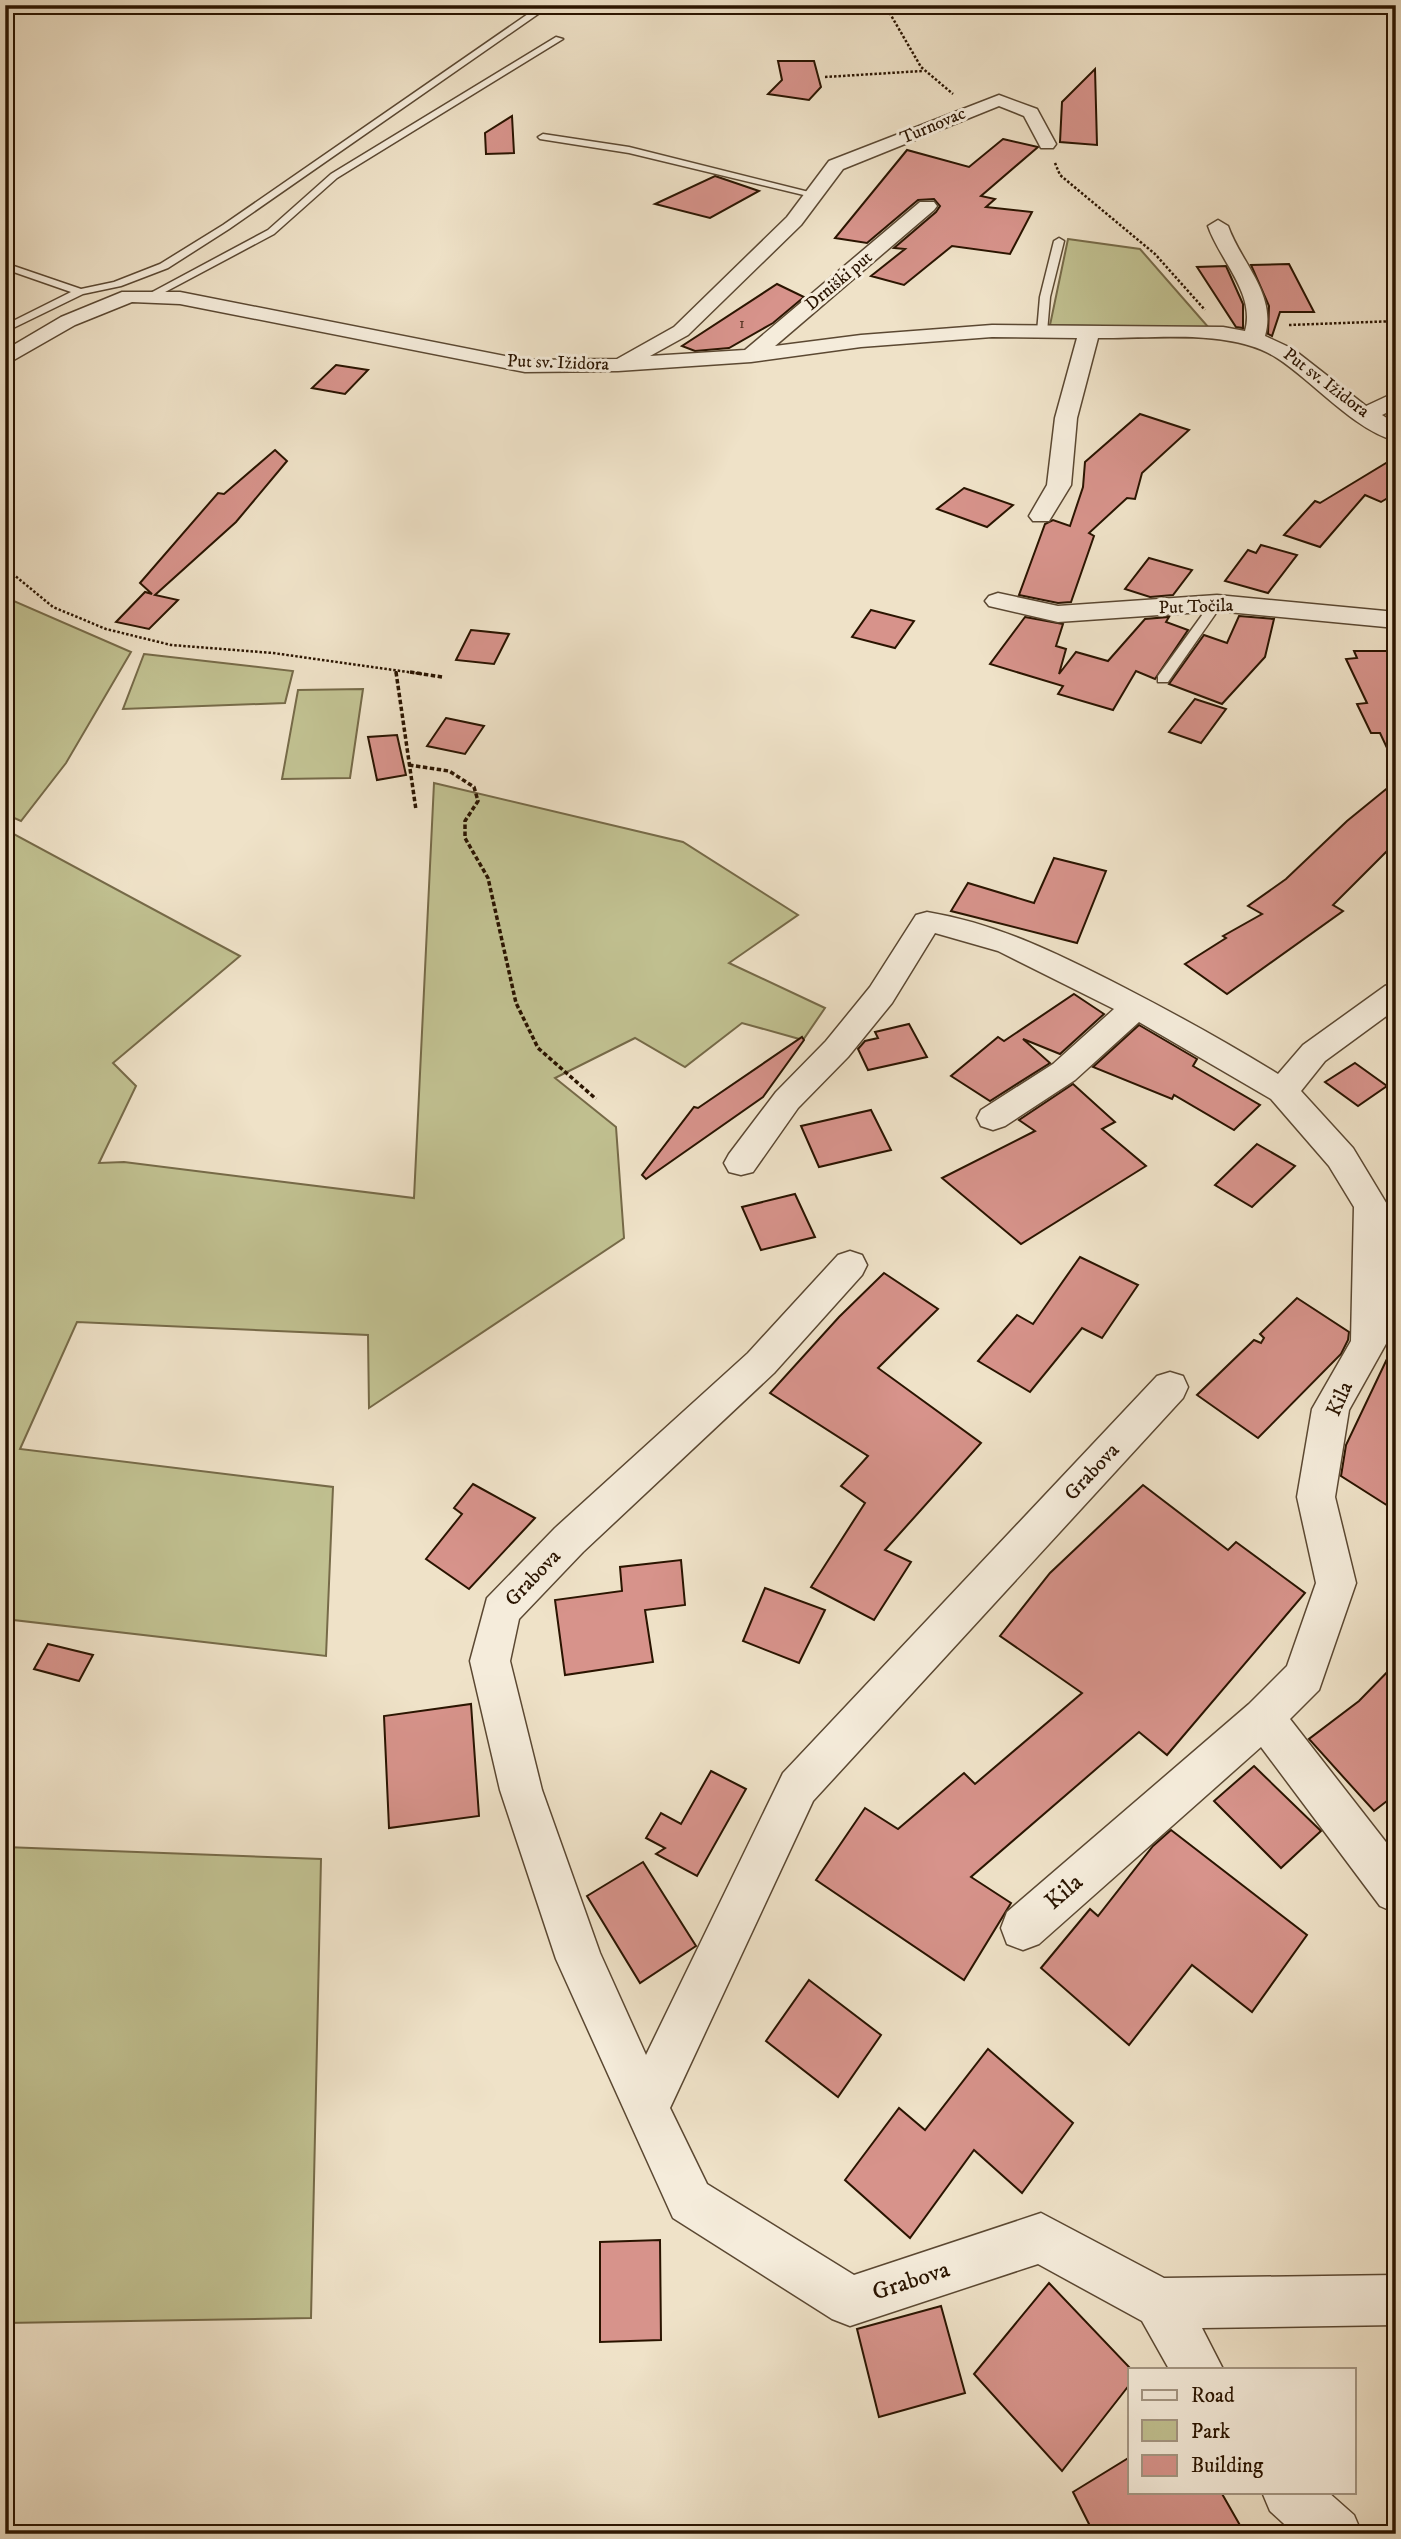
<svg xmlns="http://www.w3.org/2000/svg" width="1401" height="2539" font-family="'IM FELL DW Pica',serif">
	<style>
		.green { fill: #c1c191; stroke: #766a48; stroke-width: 2 }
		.building { fill: #d7938b; stroke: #2a1400; stroke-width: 2 }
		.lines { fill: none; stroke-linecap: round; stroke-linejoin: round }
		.service-casing { stroke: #5b4832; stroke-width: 3 }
		.minor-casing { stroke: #5b4832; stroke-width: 3 }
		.path-far1 { stroke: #2a1400; stroke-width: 2.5; stroke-dasharray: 2.5 2; stroke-linecap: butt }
		.path { stroke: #2a1400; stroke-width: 3.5; stroke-dasharray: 4.5 2.5; stroke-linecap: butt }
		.service { fill: #f5ecdb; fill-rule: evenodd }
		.minor { fill: #f5ecdb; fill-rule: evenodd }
		.labels { text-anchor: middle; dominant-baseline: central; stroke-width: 6; stroke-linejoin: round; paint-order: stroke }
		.far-number-label { font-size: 16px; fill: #553423 }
		.far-street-label { font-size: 18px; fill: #2a1400; stroke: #f5ecdb }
		.street-label { font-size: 21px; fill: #2a1400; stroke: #f5ecdb }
		.near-street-label { font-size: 24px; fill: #2a1400; stroke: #f5ecdb }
	</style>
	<rect width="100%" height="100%" fill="#efe2c8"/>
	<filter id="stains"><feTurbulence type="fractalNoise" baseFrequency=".00286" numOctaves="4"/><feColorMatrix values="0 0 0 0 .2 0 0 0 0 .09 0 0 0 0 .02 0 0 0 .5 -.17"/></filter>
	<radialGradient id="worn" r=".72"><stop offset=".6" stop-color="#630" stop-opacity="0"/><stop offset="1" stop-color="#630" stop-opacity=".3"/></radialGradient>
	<g class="green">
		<polygon points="1068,239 1140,249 1209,328 1050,325"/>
		<polygon points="5,594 9,599 131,652 66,763 21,821 5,814"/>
		<polygon points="144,654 293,671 285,703 123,709"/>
		<polygon points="363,689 350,778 282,779 298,690"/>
		<polygon points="434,783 683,842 798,915 729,963 825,1008 803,1040 742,1023 685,1067 635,1038 555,1078 616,1127 624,1238 369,1408 368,1335 77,1322 20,1449 333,1487 326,1656 5,1619 5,843 12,833 240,956 113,1063 136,1086 99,1163 124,1162 414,1198"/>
		<polygon points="5,1847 321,1859 311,2318 5,2323"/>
	</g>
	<g class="building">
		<polygon points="778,61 814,61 821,87 809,100 768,94 782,80"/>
		<polygon points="1095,69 1097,145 1060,142 1062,102"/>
		<polygon points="512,116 514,153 486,154 485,133"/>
		<polygon points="1003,139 1038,147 981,196 995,199 986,207 1032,212 1010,254 952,246 904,285 871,276 905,249 894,248 936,212 940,206 934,199 918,200 867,243 835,238 907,150 969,167"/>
		<polygon points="715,176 759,191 710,218 655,204"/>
		<polygon points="1289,264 1314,312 1280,312 1272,336 1268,334 1269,306 1251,265"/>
		<polygon points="1226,266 1243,304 1243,328 1236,327 1197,267"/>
		<polygon points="777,284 804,297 773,323 729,348 695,351 682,346"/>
		<polygon points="336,365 368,370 345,394 312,388"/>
		<polygon points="1140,414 1189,430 1142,473 1135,499 1127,498 1089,533 1094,536 1071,602 1058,603 1019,595 1045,524 1053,520 1070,526 1083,487 1085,462"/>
		<polygon points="275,450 287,461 236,522 155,595 178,600 149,629 116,622 145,592 152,594 140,583 218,493 224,494"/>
		<polygon points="1396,457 1396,493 1381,502 1365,495 1320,547 1284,535 1315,501 1320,503"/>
		<polygon points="964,488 1013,505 987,527 937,509"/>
		<polygon points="1261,545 1297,555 1268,593 1225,581 1248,550 1256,553"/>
		<polygon points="1149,558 1192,570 1173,595 1150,597 1125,589"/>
		<polygon points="871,610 914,621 895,648 852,637"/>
		<polygon points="1239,616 1274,619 1265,657 1222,704 1169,684 1204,635 1227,643"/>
		<polygon points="1025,617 1063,624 1056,646 1066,649 1059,674 1076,652 1108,661 1145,619 1169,617 1166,622 1188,630 1155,679 1136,671 1113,710 1058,694 1063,686 990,664"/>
		<polygon points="471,630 509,634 494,664 456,660"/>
		<polygon points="1354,651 1396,651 1396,767 1380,733 1371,733 1357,704 1367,703 1346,659 1357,658"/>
		<polygon points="1195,699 1226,709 1201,743 1169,732"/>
		<polygon points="446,718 484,726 465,754 427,746"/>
		<polygon points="397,735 406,775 377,780 368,737"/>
		<polygon points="1396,781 1396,842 1333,905 1343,911 1227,994 1185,964 1226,938 1223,936 1262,914 1248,906 1286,879 1347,821"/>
		<polygon points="1054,858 1106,871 1077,943 951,911 968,883 1034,903"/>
		<polygon points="1074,994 1104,1014 1060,1054 1023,1039 1050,1063 990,1101 951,1076 998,1037 1004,1041"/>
		<polygon points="909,1024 927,1057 868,1070 858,1049 865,1041 878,1038 875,1032"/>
		<polygon points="1139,1025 1197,1059 1193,1066 1260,1105 1234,1130 1174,1095 1172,1099 1093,1067"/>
		<polygon points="802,1037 804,1040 763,1097 646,1179 642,1175 694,1107 698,1108"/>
		<polygon points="1355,1063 1387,1086 1358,1106 1325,1082"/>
		<polygon points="1073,1084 1115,1122 1102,1129 1146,1166 1021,1244 942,1178 1035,1131 1019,1120"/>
		<polygon points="871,1110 891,1150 819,1167 801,1126"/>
		<polygon points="1257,1144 1295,1166 1252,1207 1215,1185"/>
		<polygon points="795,1194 815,1237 761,1250 742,1207"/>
		<polygon points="1080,1257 1138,1285 1102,1338 1082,1328 1030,1392 978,1361 1017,1315 1033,1324"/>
		<polygon points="884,1273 938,1309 878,1368 981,1443 885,1550 911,1562 874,1620 811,1587 865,1503 841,1486 868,1456 770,1393 839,1317"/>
		<polygon points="1297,1298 1349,1332 1348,1340 1341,1354 1258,1438 1197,1395 1254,1340 1261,1343 1264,1338 1260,1334"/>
		<polygon points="1396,1340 1396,1511 1341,1476 1346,1445"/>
		<polygon points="473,1484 535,1518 469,1589 426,1559 462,1514 454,1508"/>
		<polygon points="1143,1485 1228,1550 1236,1542 1305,1593 1167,1755 1139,1732 971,1877 1011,1903 964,1980 816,1880 865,1808 898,1829 964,1773 975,1784 1082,1693 1000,1636 1050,1573"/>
		<polygon points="681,1560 685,1605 645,1610 653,1662 565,1675 555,1600 622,1591 620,1567"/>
		<polygon points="765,1588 825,1610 799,1663 743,1641"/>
		<polygon points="48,1644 93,1655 79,1681 34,1669"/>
		<polygon points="1396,1663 1396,1794 1374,1811 1309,1739 1359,1701"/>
		<polygon points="471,1704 479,1816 389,1828 384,1716"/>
		<polygon points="1254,1766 1321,1831 1281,1868 1214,1801"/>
		<polygon points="711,1771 746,1789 697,1876 656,1854 665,1848 646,1838 661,1813 681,1824"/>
		<polygon points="1171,1830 1307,1935 1252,2012 1192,1965 1129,2045 1041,1968 1090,1909 1098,1916 1153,1846"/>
		<polygon points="643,1862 696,1946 640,1983 587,1896"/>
		<polygon points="809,1980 881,2035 838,2097 766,2041"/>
		<polygon points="988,2049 1073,2123 1022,2193 974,2150 910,2238 845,2180 899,2108 925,2130"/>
		<polygon points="660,2240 661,2340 600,2342 600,2242"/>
		<polygon points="1049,2283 1131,2369 1130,2384 1062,2471 974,2374"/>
		<polygon points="941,2306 965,2393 879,2417 857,2329"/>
		<polygon points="1130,2457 1130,2492 1221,2492 1245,2534 1094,2534 1073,2492"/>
	</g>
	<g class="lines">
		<g class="service-casing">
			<g id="service">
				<polygon points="541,5 551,5 229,229 168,268 121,286 83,294 5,332 5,325 71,292 5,269 5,263 81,289 114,282 160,264 223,225"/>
				<polygon points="556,37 563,39 337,178 274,234 152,299 143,297 268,230 331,174"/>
				<polygon points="543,134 629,147 817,194 812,197 629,153 540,139 538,137"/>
				<polygon points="1059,238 1064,241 1050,297 1047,332 1042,335 1037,332 1040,297 1054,241"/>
				<polygon points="5,291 12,293 12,297 5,297"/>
				<polygon points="1217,599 1223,603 1168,682 1158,682 1158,676 1213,600"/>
			</g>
		</g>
		<g class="minor-casing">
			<g id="minor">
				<path d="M999,95L1037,109L1056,144L1053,148H1041L1024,116L999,106L843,169L801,225L688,335L650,356L745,350L920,202H934L937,206L934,210L775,346L861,335L992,325L1223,327L1245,331C1256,294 1219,259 1208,226L1218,220L1228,226C1241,263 1277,294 1265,336L1293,349L1366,406L1396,392V408L1382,415L1396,424V441C1354,430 1313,381 1277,358C1231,328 1152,339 1098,338L1077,418L1071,485L1049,521H1033L1029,516L1047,485L1055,418L1077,338L992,337L861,347L751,362L618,371L525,372L180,304L132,302L75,325L5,365V350L61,317L122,292H180L525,360L617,359L674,327L787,217L829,161Z"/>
				<polygon points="998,593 1058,606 1217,595 1396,612 1396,628 1217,611 1058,622 989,606 985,601 989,596"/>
				<path d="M927,912C999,924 1061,955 1125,988C1177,1015 1228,1043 1278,1074L1303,1045L1385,986L1396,982V1009L1325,1061L1301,1091L1353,1148L1388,1206L1390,1299L1387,1342L1349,1410L1335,1497L1356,1583L1319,1690L1290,1719L1396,1855V1913L1380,1906L1261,1747L1039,1944L1023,1950L1007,1944L1001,1928L1007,1912L1249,1704L1287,1666L1316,1583L1297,1497L1312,1409L1351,1341L1354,1207L1329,1166L1271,1099L1139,1022L1075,1080L1005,1126L993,1130L981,1126L977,1118L981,1110L1053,1064L1114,1009L998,951L935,933L892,1003L848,1057L798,1108L753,1172L741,1175L729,1172L724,1163L729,1154L776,1092L826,1041L870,987L916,915Z"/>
				<polygon points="850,1251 862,1255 867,1265 862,1275 774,1373 583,1552 519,1619 510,1661 542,1790 600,1953 646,2055 783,1773 1157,1376 1170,1372 1183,1376 1188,1387 1183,1398 813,1801 670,2108 707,2184 854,2275 1041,2213 1164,2278 1396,2275 1396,2325 1202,2328 1223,2369 1169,2369 1142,2321 1038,2264 850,2326 832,2319 673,2218 556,1959 500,1790 470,1661 487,1598 555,1528 748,1353 838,1255"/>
				<polygon points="1262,2492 1328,2492 1354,2515 1362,2534 1295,2534 1270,2511"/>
			</g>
		</g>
		<g class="path-far1">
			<polyline points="885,5 921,67 953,94"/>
			<polyline points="825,77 922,71"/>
			<polyline points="1055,163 1060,175 1155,254 1205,310"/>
			<polyline points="1289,325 1396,321"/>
			<polyline points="5,571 8,570 53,607 106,629 171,645 273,653 422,674"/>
			<polyline points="396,671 396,674"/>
		</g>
		<g class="path">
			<polyline points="396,672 416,810"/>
			<polyline points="410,672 442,677"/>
			<polyline points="409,765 449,771 474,787 478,801 465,821 465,838 488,878 516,1003 538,1048 596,1099"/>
		</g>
		<use href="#service" class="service"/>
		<use href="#minor" class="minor"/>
	</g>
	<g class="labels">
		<g class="far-number-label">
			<text x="742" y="323">1</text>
		</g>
		<g class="far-street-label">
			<text transform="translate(933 126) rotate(-23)">Turnovac</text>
			<text transform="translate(839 281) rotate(-40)">Drniški put</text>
			<text transform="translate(558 363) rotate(2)">Put sv. Ižidora</text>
			<text transform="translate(1326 383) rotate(37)">Put sv. Ižidora</text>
			<text transform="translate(1196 607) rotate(-2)">Put Točila</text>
		</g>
		<g class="street-label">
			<text transform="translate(1340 1399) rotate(-66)">Kila</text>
			<text transform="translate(1092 1472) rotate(-47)">Grabova</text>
			<text transform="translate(533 1578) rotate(-46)">Grabova</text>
		</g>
		<g class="near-street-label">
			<text transform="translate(1064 1892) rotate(-41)">Kila</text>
			<text transform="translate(911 2281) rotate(-18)">Grabova</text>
		</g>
	</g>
	<rect width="1401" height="2539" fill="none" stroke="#efe2c8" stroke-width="28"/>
	<rect x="7" y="7" width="1387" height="2525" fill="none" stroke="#2a1400" stroke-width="3.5"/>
	<rect x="14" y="14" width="1373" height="2511" fill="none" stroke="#2a1400" stroke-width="2"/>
	<rect x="1128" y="2368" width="228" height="126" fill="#f5ecdb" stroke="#a49683" stroke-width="2"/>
	<rect x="1142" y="2390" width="35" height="10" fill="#f5ecdb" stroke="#a49683" stroke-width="2"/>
	<text x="1191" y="2402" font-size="21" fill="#2a1400">Road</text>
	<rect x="1142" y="2420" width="35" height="21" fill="#c1c191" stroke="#a49683" stroke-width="2"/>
	<text x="1191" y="2438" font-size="21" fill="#2a1400">Park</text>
	<rect x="1142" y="2455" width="35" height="21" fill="#d7938b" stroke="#a49683" stroke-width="2"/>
	<text x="1191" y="2472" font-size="21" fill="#2a1400">Building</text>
	<rect width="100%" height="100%" filter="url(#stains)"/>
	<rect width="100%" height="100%" fill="url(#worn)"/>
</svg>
